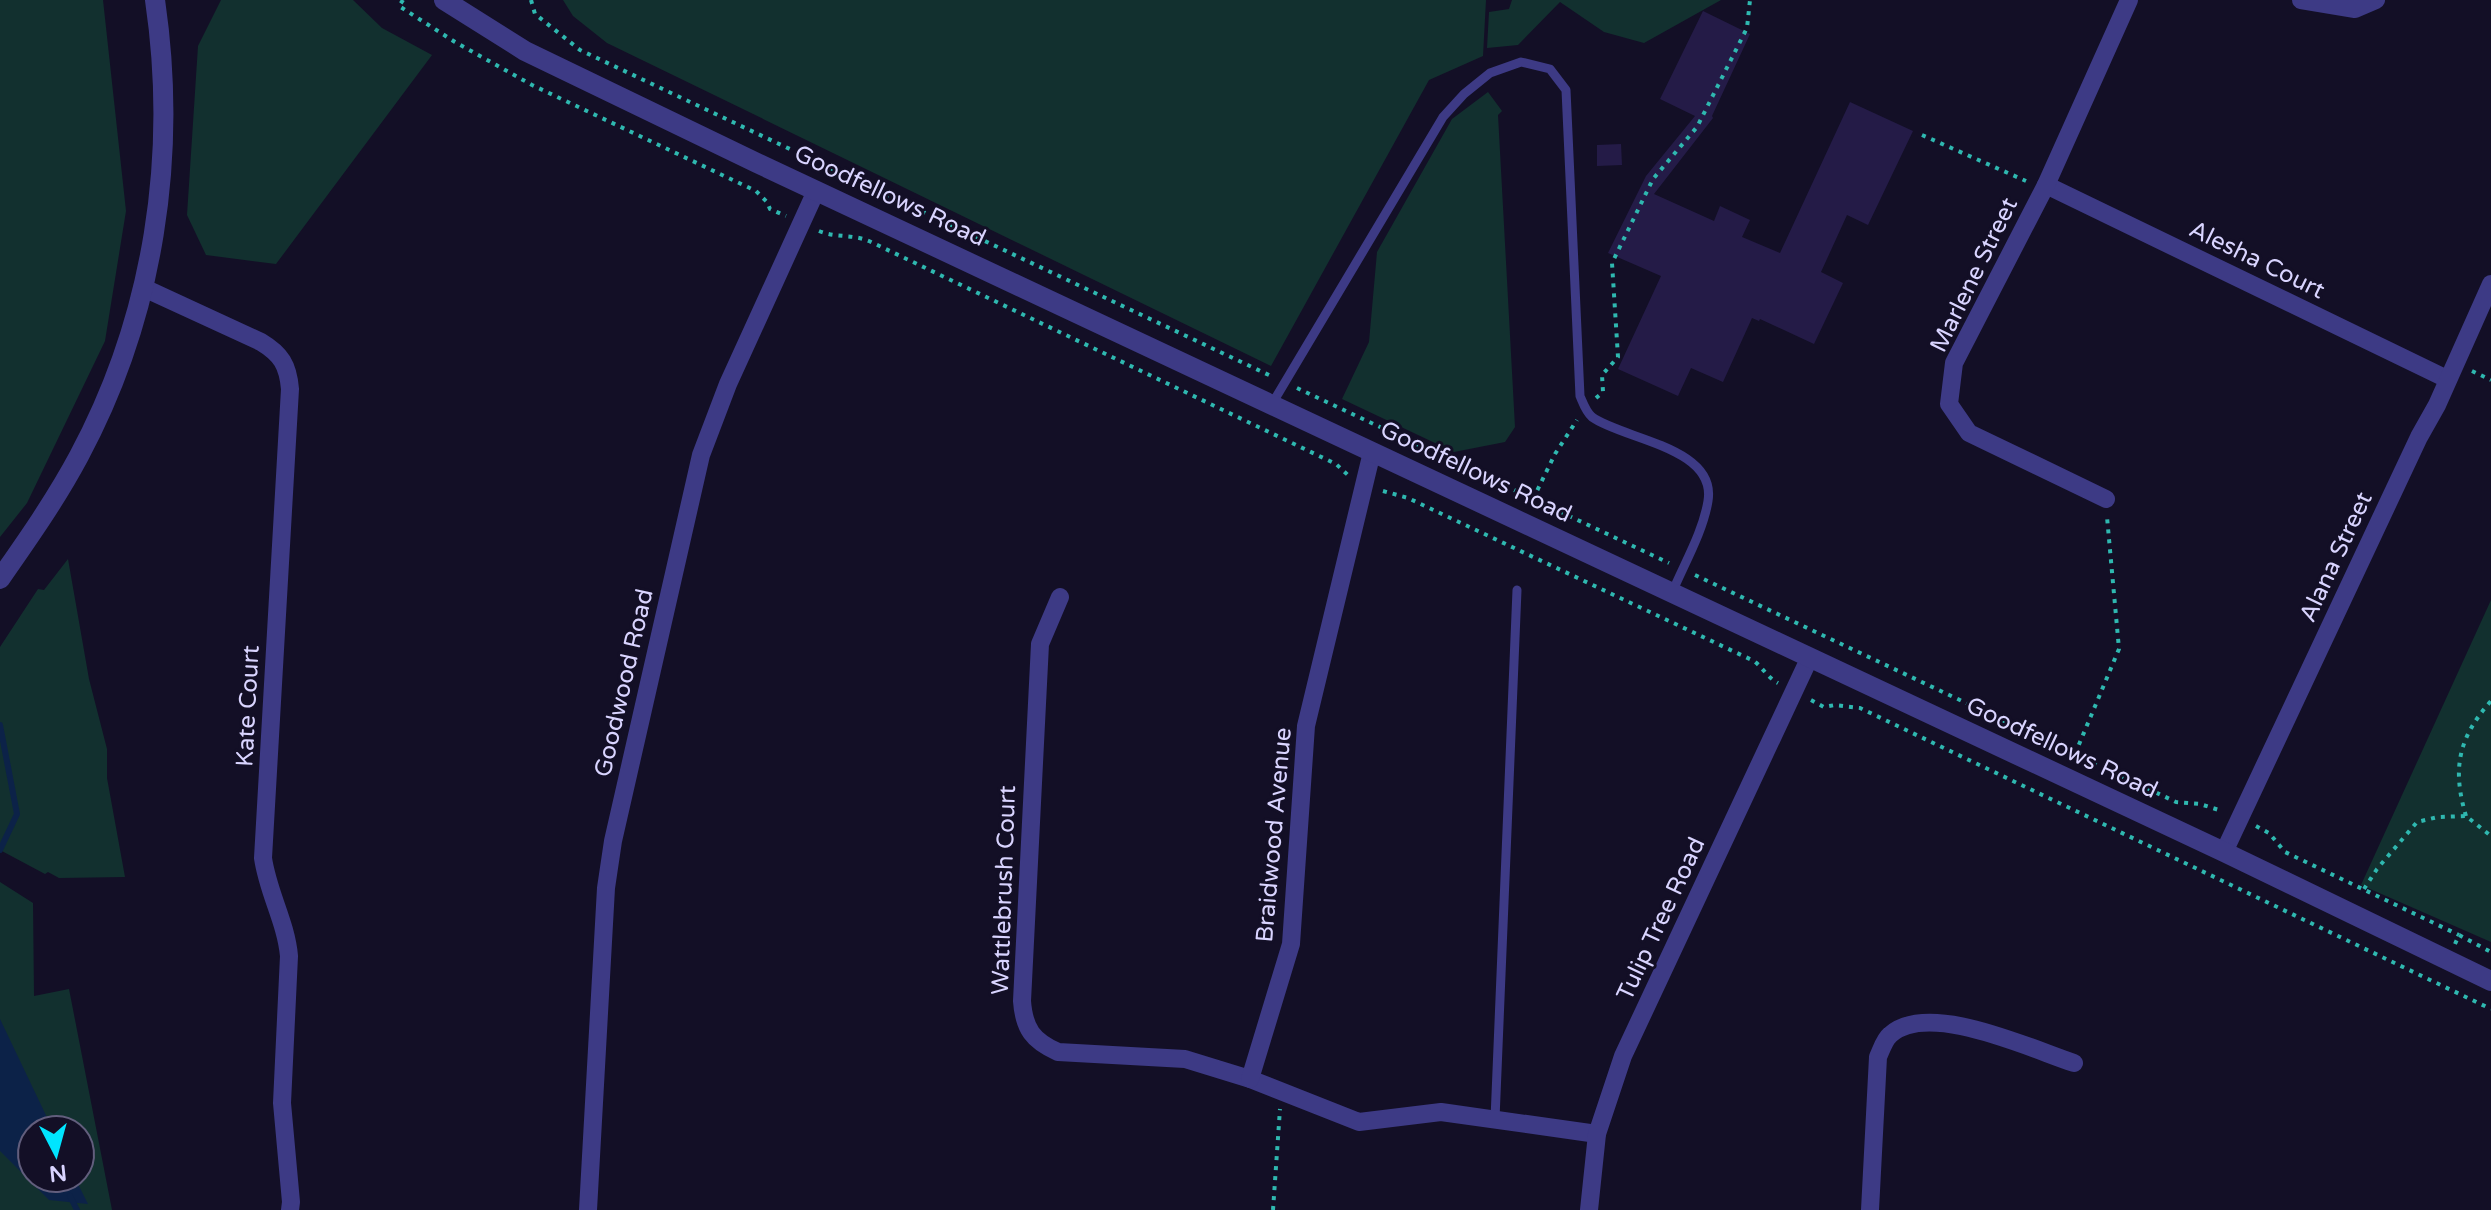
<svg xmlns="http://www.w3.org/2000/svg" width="2491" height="1210" font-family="'Varela Round',sans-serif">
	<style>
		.green { fill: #12302f; fill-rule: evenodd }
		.water { fill: #0c2248 }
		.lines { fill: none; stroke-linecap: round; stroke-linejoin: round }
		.stream { stroke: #0c2248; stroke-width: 6 }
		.building { fill: #241b47 }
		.path { stroke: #2fb8b0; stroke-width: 4; stroke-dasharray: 4 6; stroke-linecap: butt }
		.service { stroke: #3d3a85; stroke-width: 9 }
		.minor { stroke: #3d3a85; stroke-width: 18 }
		.tertiary { stroke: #3d3a85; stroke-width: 20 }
		.labels { text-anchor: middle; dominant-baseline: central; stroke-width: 6; stroke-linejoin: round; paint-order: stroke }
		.street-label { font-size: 24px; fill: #d9d4ff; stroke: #130f26 }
	</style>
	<rect width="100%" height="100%" fill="#130f26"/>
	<g class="green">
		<polygon points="0,0 103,0 126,211 105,341 27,503 0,537"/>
		<polygon points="221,0 353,0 382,28 432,55 276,264 206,255 187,215 198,46"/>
		<polygon points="563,0 1486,0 1483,56 1429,80 1271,366 607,43 573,16"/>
		<polygon points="1512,0 1721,0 1644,43 1604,32 1560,2 1518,45 1487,48 1489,12 1509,9"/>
		<polygon points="1488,92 1502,111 1498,115 1515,427 1505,442 1454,452 1342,399 1369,342 1377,252 1452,119"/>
		<polygon points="68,559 89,679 107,749 107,778 125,877 59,878 48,872 45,874 0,850 0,647 38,589 44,590"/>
		<polygon points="2491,600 2491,942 2361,885"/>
		<path d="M0,882L33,903L34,996L69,989L112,1210H0ZM32,1130H80V1178H32Z"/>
	</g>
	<polygon class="water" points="0,1019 53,1130 32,1130 32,1178 75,1178 88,1204 49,1200 0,1151"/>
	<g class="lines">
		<g class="stream">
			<polyline points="0,725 17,814 0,850"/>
			<polyline points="70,1196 77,1210"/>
		</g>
	</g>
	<g class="building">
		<polygon points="1703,11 1750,34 1712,116 1713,118 1654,194 1714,221 1720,206 1750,220 1742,237 1780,253 1850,102 1913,131 1868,225 1847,215 1821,272 1843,283 1814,344 1760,319 1759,321 1752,318 1723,382 1691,368 1678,396 1618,369 1661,276 1608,253 1646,176 1695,116 1660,99"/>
		<polygon points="1621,144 1622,165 1597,166 1597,145"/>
	</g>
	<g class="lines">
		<g class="path">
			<polyline points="403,0 399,6 455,42 532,85 756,191 767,202 770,209 786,216"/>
			<polyline points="531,0 535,14 580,50 1271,376"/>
			<polyline points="1922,135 2026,181"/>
			<path d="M819,231C836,238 852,234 869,241L1336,464L1349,476"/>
			<polyline points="2472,371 2491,380"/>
			<polyline points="1297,388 1669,563"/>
			<polyline points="1596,398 1603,392 1602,375 1618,357 1612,263 1653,179 1697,127 1747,28 1750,0"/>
			<path d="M1383,491L1408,498L1754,661C1764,669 1767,677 1778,683"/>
			<polyline points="1533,499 1555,454 1577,420"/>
			<polyline points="1695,575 2176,802 2200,804 2222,811"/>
			<polyline points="1811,700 1824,707 1835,705 1860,708 2491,1009"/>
			<polyline points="2075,754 2119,649 2107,517"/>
			<path d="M2466,816C2452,769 2458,738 2491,701"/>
			<polyline points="2256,826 2269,833 2285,852 2459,935"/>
			<polyline points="2364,889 2377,869 2417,822 2438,817 2466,816 2491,836"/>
			<polyline points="2455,944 2459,935 2491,952"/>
			<polyline points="1273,1210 1280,1109"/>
		</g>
		<g class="service">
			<path d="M1272,404L1443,117L1464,94L1490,73L1521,62L1550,69L1566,90L1580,396C1583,403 1586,412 1592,417C1622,439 1717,447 1708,501C1703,532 1684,564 1672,593"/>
			<polyline points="1495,1119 1517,590"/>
		</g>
		<g class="minor">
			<polyline points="2301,0 2355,9 2376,0"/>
			<polyline points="2046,185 2447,379"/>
			<path d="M144,288L261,342C281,354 288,365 290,389L263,858C268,893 286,922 289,956L282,1103L291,1202L290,1210"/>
			<polyline points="2106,499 1969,433 1949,404 1954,363 2046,185 2129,0"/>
			<path d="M1060,597L1040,644L1022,1001C1024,1029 1033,1041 1058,1052L1185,1059L1250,1079L1359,1122L1441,1112L1597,1134"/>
			<polyline points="2224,852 2419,437 2437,405 2491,284"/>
			<polyline points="1250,1079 1291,944 1306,726 1372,452"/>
			<polyline points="588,1210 606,888 613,841 701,455 728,384 816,191"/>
			<polyline points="1589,1210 1597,1134 1623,1056 1809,659"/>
			<path d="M1870,1210L1878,1057C1881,1051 1884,1040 1890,1035C1928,1000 2031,1049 2074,1063"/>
		</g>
		<g class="tertiary">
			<polyline points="444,0 525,51 757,163 2224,852 2491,981"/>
			<path d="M0,579C28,539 56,499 79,456C154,316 178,156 155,0"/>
		</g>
	</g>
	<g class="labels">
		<g class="street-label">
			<text transform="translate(890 196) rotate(25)">Goodfellows Road</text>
			<text transform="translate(2257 260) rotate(26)">Alesha Court</text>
			<text transform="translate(1974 275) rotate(-64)">Marlene Street</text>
			<text transform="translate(1476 472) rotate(25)">Goodfellows Road</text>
			<text transform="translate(2336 557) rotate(-65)">Alana Street</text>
			<text transform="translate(624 683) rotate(-77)">Goodwood Road</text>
			<text transform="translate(248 706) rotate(-87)">Kate Court</text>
			<text transform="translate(2062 748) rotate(25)">Goodfellows Road</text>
			<text transform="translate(1274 835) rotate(-85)">Braidwood Avenue</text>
			<text transform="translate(1004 890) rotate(-88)">Wattlebrush Court</text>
			<text transform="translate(1661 919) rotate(-65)">Tulip Tree Road</text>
		</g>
	</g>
	<g transform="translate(56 1154) rotate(174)"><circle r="38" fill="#130f26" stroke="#625e7d" stroke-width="2"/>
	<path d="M0-6L14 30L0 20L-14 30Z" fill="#00e5ff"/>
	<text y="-12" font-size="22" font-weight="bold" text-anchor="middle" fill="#d9d4ff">N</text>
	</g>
</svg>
